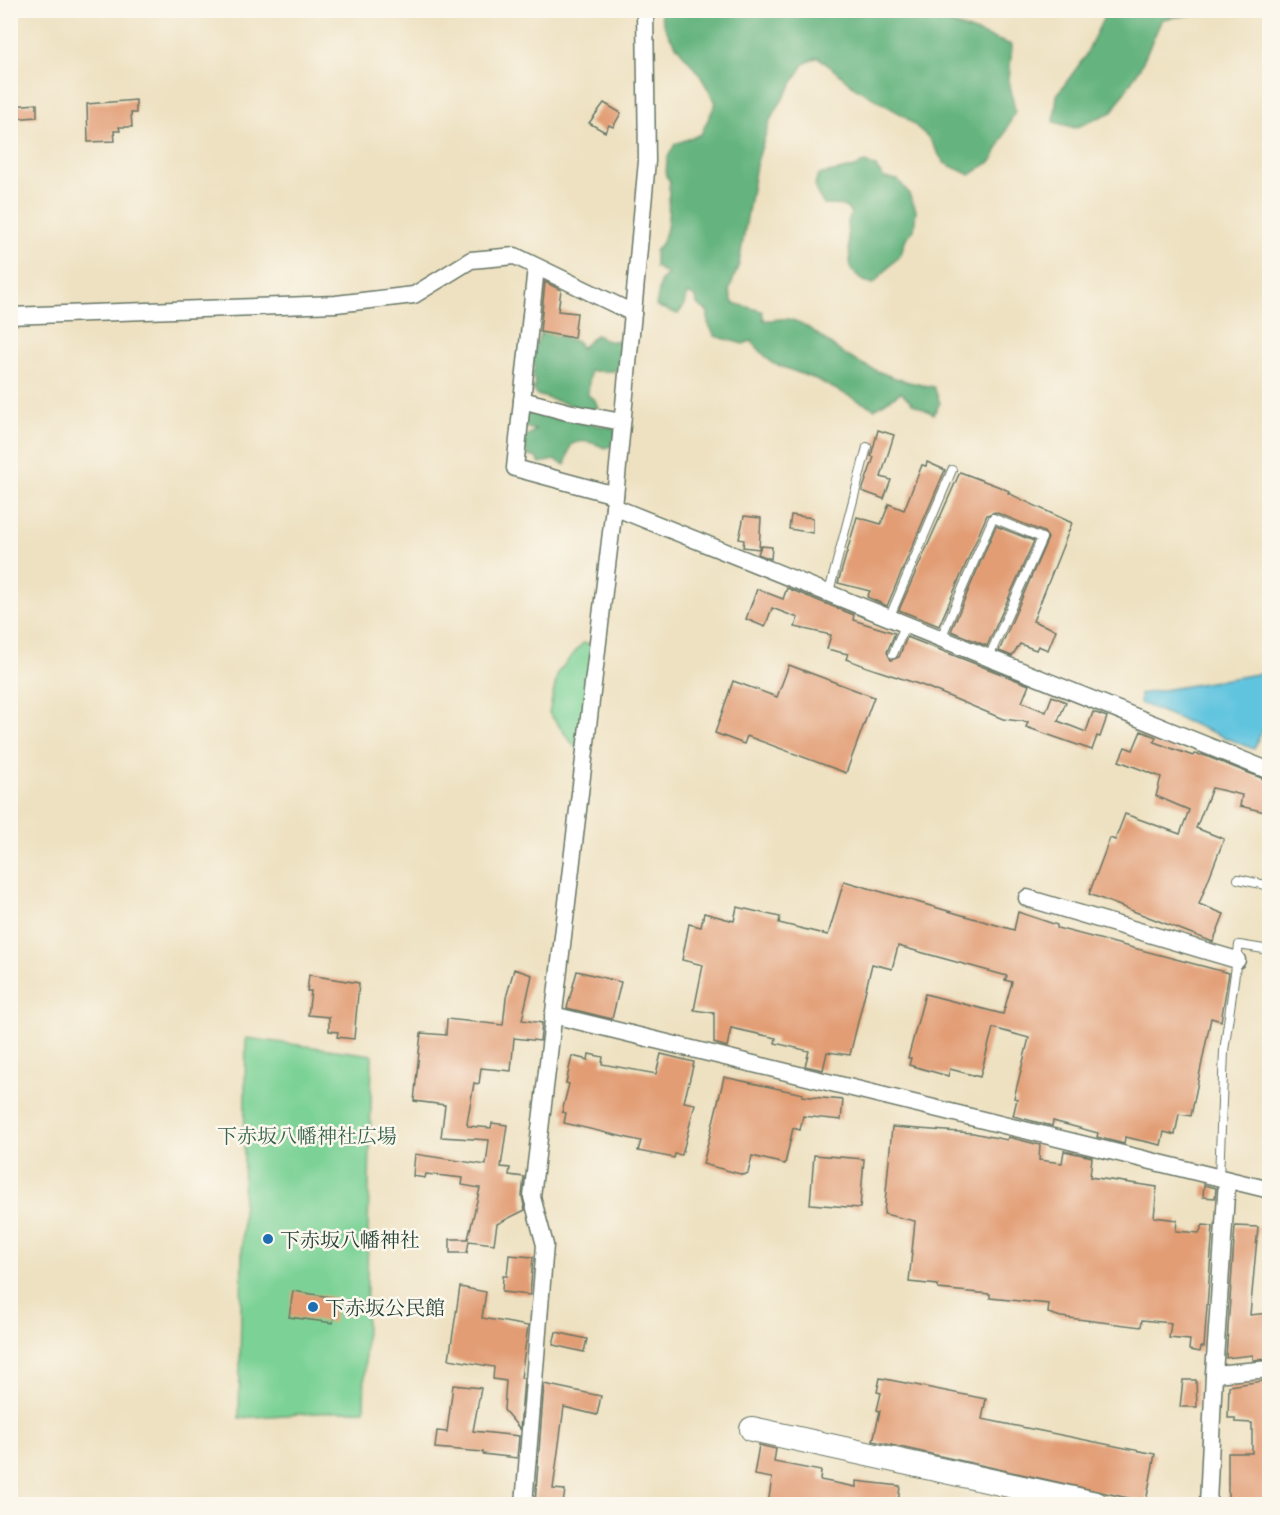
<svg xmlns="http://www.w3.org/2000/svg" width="1280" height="1515" font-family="'Gentium Book Plus','Noto Serif JP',serif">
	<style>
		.green { fill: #7cd296; stroke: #4e8865; stroke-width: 1.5 }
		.forest { fill: #65b47f; stroke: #42785a; stroke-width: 1.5 }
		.water { fill: #61c4df; stroke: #40808a; stroke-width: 1.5 }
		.building { fill: #e29d74 }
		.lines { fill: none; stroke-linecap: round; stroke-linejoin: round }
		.lane-casing { stroke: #677665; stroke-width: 10 }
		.street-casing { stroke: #677665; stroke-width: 19 }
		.secondary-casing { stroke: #677665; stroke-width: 26 }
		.lane { stroke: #fff; stroke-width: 8 }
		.street { stroke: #fff; stroke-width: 16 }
		.secondary { stroke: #fff; stroke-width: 24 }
		.poi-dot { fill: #1f6fb2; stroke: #fbf7ec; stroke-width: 2 }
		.labels { text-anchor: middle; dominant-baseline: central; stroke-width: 5; stroke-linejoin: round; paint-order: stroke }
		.park-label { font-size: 20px; fill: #36624c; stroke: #fbf7ec }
		.poi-label { font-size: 20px; fill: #1f3d34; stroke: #fbf7ec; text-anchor: start }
	</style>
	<rect width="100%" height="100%" fill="#fbf7ec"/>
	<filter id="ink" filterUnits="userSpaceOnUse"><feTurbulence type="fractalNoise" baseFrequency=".0167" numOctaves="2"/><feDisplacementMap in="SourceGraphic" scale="12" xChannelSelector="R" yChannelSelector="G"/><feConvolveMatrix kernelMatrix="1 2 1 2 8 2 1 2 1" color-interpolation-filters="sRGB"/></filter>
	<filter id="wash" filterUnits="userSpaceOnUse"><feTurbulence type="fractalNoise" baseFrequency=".008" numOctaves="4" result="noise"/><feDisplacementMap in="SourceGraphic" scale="24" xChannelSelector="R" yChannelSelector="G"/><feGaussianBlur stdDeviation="1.35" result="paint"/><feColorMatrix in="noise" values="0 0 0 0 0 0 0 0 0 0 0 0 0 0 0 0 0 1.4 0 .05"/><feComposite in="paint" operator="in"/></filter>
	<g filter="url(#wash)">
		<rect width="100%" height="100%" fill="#eee1c1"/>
		<g class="green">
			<polygon points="583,643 595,645 581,749 576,748 549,713 558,672"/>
			<polygon points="246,1038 372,1055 364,1410 239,1418"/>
		</g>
		<g class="forest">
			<path d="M660,11H936L947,22L1012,45L1009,80L1015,111L993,160L970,175L944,163L929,138L903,115L857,89L818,57L804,64L770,120L756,165L739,264L729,291L733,303L762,311L764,320C772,321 780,318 787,319C809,322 829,346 847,356C873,371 904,383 934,387L940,403L934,414L913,404L901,392L875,409L815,379L772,363L751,341L743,344L715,336L708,323V312L697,304L696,297L687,293L684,306L678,314L656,306L661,280L668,274L655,267V251C674,234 666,204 670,181L666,176L667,159L675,144L701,134L716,103C710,93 705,83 699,74C684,53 664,37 660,11Z"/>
			<polygon points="1107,11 1203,11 1203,13 1162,19 1140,68 1112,112 1075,128 1054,122 1057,95 1084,58"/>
			<path d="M865,162L876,167L884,178L898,180L908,192L916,210L914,230L906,238L901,254L873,284L864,281L851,270L847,224L851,214C845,202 836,206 824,205C817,192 812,190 818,175L853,168Z"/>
			<path d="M543,330C556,333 565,339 578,342L581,348L596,335L607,341H619L624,355L619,371H590L588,395L595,400L598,408L587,410L537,395L534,391L535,381L532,373L535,367L531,354Z"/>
			<path d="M530,412L613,428L617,433L615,445L605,448C594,443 582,438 571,445L565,465L555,460L540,463L535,457L528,456L522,439L536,430L524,427L523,417Z"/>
		</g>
		<polygon class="water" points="1269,672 1269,715 1254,749 1140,703 1140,694"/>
		<g id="blocks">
			<g class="building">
				<polygon points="136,100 136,113 131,113 132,127 119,127 120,131 114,131 115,141 88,142 87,104"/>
				<polygon points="604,103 621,113 613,127 609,125 605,132 589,123"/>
				<polygon points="37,104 37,117 12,119 11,106"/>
				<polygon points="545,282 561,290 558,311 577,313 574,338 540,332"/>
				<polygon points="878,430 894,435 881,477 891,480 884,499 862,491 874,457 871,456"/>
				<polygon points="927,462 945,470 887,606 867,597 870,591 838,583 857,517 881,524 889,504 904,510 922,465 926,466"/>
				<polygon points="960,472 1000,487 1009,491 1008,493 1072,523 1033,621 1056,630 1048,650 1038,646 1036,650 1020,644 1012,656 999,651 1048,538 1044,532 995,512 987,515 939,626 899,610"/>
				<polygon points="791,515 813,518 813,533 789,529"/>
				<polygon points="744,516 761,518 759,549 743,547 744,540 739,539"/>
				<polygon points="996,526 1034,541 987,646 951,631"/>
				<polygon points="761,546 772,547 771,559 758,554"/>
				<polygon points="787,588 854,615 853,620 895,633 887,652 891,660 899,657 907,637 1029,685 1022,702 1046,712 1052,696 1066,702 1058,721 1086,732 1093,712 1107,717 1100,737 1097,736 1092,750 1026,727 1028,722 1003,719 924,686 867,667 846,659 848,654 827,649 831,635 795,627 798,618 772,608 765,627 746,619 757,589 783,599"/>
				<polygon points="789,665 874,697 846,773 747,736 744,744 715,733 733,681 777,697"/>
				<polygon points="1141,731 1156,737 1154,742 1193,756 1194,754 1203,755 1269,781 1269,813 1240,806 1242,795 1212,788 1196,828 1224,839 1199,904 1224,914 1213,942 1089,894 1110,838 1115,840 1125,814 1180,834 1189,810 1156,796 1161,777 1119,761 1125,747 1133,750"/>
				<polygon points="844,881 1014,930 1018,912 1057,925 1057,928 1229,973 1221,1021 1211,1018 1191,1116 1179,1114 1175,1135 1164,1132 1161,1145 1125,1137 1124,1144 1097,1137 1098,1133 1053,1121 1052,1126 1013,1116 1017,1099 1014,1098 1029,1038 993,1028 980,1077 950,1069 948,1076 909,1065 911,1058 908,1058 925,994 1003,1014 1012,982 1005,980 1007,976 898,946 892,969 872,964 850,1055 827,1052 823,1070 805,1066 809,1051 775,1043 776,1038 731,1028 727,1047 714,1043 714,1013 694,1010 703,965 682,960 689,924 701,927 704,913 734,921 737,907 780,917 779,923 828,935"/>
				<polygon points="514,969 532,975 522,1020 542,1023 540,1041 514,1038 511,1071 481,1068 479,1084 474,1083 467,1123 468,1126 491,1128 492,1123 507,1125 501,1167 510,1168 509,1175 524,1177 522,1196 525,1210 497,1224 494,1244 469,1241 467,1253 450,1253 450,1239 468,1239 480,1188 462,1185 463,1178 426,1174 425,1178 413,1176 415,1154 486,1165 489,1140 441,1137 445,1105 414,1101 421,1033 446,1035 447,1019 503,1025 506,998"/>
				<polygon points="577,971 621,982 612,1019 567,1008"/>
				<polygon points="309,975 359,983 354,1039 337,1037 338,1032 329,1031 329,1017 308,1015 311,991 307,991"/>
				<polygon points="589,1054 603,1057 602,1064 656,1074 661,1054 694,1062 684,1102 695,1104 682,1155 675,1154 674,1158 638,1151 641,1141 564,1123 566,1113 562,1112 569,1084 566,1083 572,1056 588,1060"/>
				<polygon points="724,1077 803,1094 802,1096 843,1100 841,1120 803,1116 800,1130 793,1128 785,1164 752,1156 748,1173 744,1175 703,1164"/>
				<polygon points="892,1127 973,1133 1007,1140 1008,1137 1040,1145 1039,1160 1062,1163 1064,1151 1092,1157 1090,1177 1157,1187 1154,1217 1177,1220 1176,1231 1199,1233 1203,1225 1213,1226 1204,1347 1201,1347 1200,1352 1189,1350 1190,1340 1169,1338 1171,1323 1142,1320 1141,1327 1061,1317 1048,1313 1049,1304 990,1298 990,1294 938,1289 938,1285 909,1282 915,1221 884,1214"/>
				<polygon points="814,1155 864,1159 860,1208 810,1204"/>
				<polygon points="1204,1185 1216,1188 1215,1198 1203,1197"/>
				<polygon points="1235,1226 1258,1227 1250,1315 1269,1313 1269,1359 1253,1360 1253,1355 1226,1358"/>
				<polygon points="509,1255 533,1257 530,1295 502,1292 503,1276 507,1276"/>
				<polygon points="460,1287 486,1292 482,1318 528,1326 521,1378 524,1378 520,1429 504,1410 506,1381 493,1379 494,1367 449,1359"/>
				<polygon points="293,1291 337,1298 333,1323 289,1317"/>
				<polygon points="556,1332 587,1339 584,1352 553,1345"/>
				<polygon points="880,1378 986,1399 982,1419 1155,1454 1146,1502 873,1441 880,1411 877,1410 881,1393 877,1392"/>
				<polygon points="1183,1380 1196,1380 1197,1407 1180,1407"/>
				<polygon points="1269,1380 1269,1504 1228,1504 1228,1453 1252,1453 1252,1423 1235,1422 1235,1418 1228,1418 1229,1386"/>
				<polygon points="544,1384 601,1396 597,1415 564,1407 553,1489 565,1490 563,1504 535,1504"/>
				<polygon points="453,1385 481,1388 473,1431 519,1436 517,1458 483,1454 483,1452 435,1448 437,1431 447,1432"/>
				<polygon points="759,1445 776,1449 774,1462 821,1471 820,1480 856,1487 856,1481 900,1486 898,1504 768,1504 772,1478 754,1475"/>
			</g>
		</g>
	</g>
	<g filter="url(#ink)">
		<use href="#blocks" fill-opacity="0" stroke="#677665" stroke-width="1.5"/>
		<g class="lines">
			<g class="lane-casing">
				<g id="lane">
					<polyline points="829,592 867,447"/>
					<polyline points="890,616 952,470"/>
					<polyline points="941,638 993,518 1042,538 989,657"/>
					<polyline points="893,654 906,623"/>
					<polyline points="1238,879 1270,886"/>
					<polyline points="1219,1178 1224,1051 1239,945 1270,950"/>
				</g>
			</g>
			<g class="street-casing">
				<g id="street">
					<polyline points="536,267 515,468 615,495"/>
					<polyline points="10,316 336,304 414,295 471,260 515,256 633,313"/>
					<polyline points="522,400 568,412 622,422"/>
					<polyline points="614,507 1270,771"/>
					<polyline points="1027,898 1237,960"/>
					<polyline points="553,1015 1270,1190"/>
					<polyline points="1214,1374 1227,1180"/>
					<polyline points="524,1504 545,1245 532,1197 614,507 633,313 647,161 645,10"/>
					<polyline points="1208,1504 1214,1374 1270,1369"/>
				</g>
			</g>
			<g class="secondary-casing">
				<polyline id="secondary" points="752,1429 1096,1504"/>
			</g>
			<use href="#lane" class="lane"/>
			<use href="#street" class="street"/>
			<use href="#secondary" class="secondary"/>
		</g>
	</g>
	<g class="poi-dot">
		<circle cx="268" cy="1239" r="6"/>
		<circle cx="313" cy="1307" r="6"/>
	</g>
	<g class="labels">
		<g class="park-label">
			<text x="307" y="1135">下赤坂八幡神社広場</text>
		</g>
		<g class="poi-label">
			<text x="280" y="1239">下赤坂八幡神社</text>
			<text x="325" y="1307">下赤坂公民館</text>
		</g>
	</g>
	<rect width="1280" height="1515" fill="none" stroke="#fbf7ec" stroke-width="36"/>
</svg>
